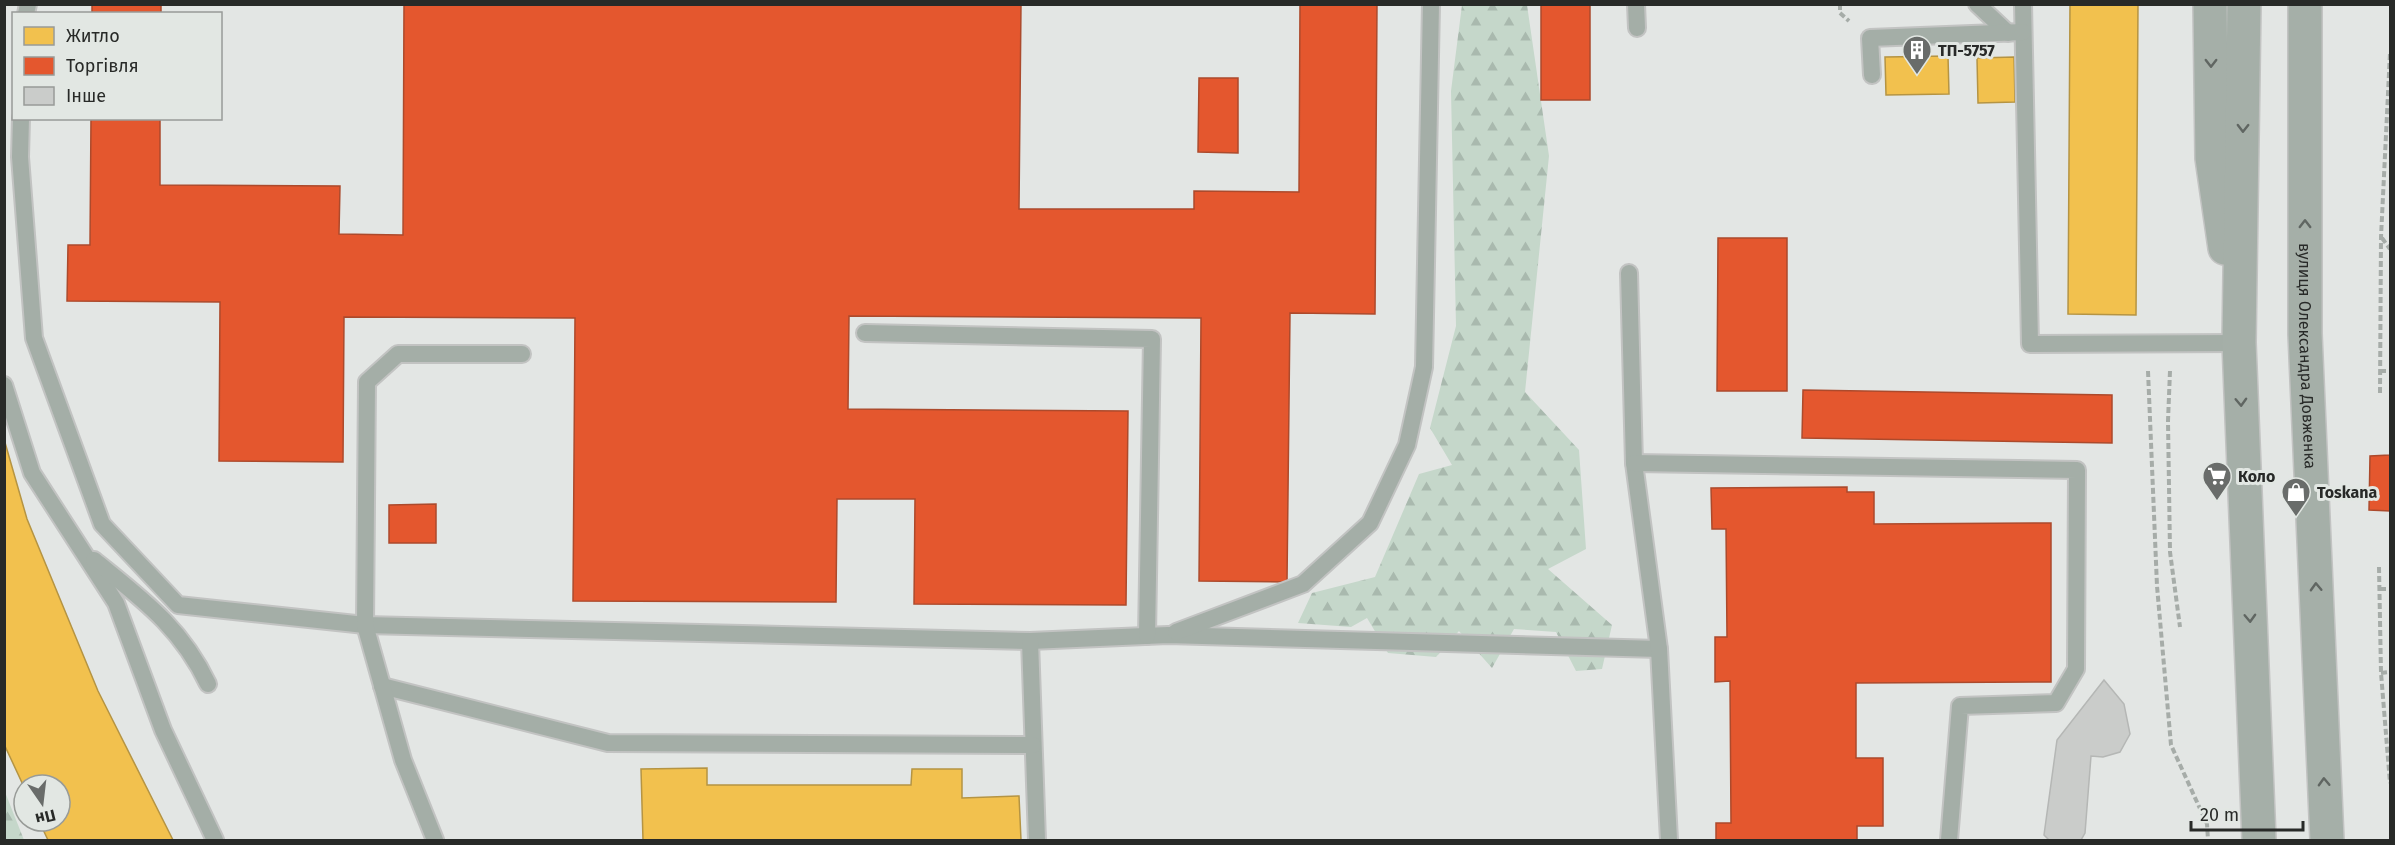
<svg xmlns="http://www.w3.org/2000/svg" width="2395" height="845" font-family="'Fira Sans',sans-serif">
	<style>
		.forest { fill: url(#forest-firs) }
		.homes { fill: #f2c14e; stroke: #b59443; stroke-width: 1.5 }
		.shops { fill: #e4572e; stroke: #ac4a2c; stroke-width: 1.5 }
		.building { fill: #caccca; stroke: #b5b7b5; stroke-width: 1.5 }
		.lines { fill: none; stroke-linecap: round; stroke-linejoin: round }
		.service-casing { stroke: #c2c3c2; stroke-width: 20 }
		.primary-casing { stroke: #c2c3c2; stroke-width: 36 }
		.path { stroke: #a6aca8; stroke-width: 4; stroke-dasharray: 6 3; stroke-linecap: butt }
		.service { stroke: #a4aea7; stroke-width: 16 }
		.primary { stroke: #a5afa8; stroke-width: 33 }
		.oneway { stroke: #606662 }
		.labels { text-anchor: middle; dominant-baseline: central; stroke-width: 6; stroke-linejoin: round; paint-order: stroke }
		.poi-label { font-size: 16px; font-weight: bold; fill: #282a28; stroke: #e2e7e3; text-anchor: start }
		.street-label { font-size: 16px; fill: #282a28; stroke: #e2e7e3 }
	</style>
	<defs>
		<pattern id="forest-firs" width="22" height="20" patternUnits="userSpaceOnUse" patternTransform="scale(1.5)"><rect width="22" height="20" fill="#c5d7ca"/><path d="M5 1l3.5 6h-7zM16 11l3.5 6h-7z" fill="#a9b9ae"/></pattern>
	</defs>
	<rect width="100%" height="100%" fill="#e3e6e4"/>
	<g class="forest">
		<polygon points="1462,5 1527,5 1549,156 1525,392 1579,450 1586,549 1548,569 1612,625 1602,669 1576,671 1556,632 1514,629 1492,668 1459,631 1436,657 1388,653 1367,618 1351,627 1298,623 1312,593 1375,577 1419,474 1452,465 1430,428 1456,326 1451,91"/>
		<polygon points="5,792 24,840 5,840"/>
	</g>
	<g class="homes">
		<polygon points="2070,4 2138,4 2136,315 2068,314"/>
		<polygon points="1948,56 1949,94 1886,95 1885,57"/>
		<polygon points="2014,57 2015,102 1978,103 1977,58"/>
		<polygon points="4,439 27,519 98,691 173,840 48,840 39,821 60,821 60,785 24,785 24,787 4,744"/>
		<polygon points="707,768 707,785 911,785 912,769 962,769 962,798 1019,796 1021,840 643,840 641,769"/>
	</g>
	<g class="shops">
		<rect x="92" y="4" width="69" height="10"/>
		<polygon points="404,4 1021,4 1019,209 1194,209 1194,191 1299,192 1300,4 1377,4 1375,314 1290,313 1287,582 1199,581 1201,318 849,316 848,409 1128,411 1126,605 914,604 915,499 837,499 836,602 573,601 575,318 344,317 343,462 219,461 220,302 67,301 68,245 90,245 91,118 160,118 160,185 340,186 339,234 403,235"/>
		<rect x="1541" y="4" width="49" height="96"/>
		<polygon points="1199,78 1238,78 1238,153 1198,152"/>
		<polygon points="1718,238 1787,238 1787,391 1717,391"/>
		<polygon points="1803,390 2112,395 2112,443 1802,438"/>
		<polygon points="2390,402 2390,511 2369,510 2370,456 2390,455"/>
		<polygon points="1847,487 1847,492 1874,492 1874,524 2051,523 2051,682 1856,683 1856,758 1883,758 1883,826 1857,826 1857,840 1716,840 1716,823 1731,823 1730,681 1715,682 1715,637 1727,637 1726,529 1712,529 1711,488"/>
		<polygon points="436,504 436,543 389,543 389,505"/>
	</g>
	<polygon class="building" points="2104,680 2124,704 2130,734 2120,752 2103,757 2091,756 2085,833 2081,840 2049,840 2044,835 2057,740"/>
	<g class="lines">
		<g class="service-casing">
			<g id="service">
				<polyline points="1636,4 1637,28"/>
				<polyline points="1977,4 2008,33"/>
				<polyline points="2023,4 2030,344 2239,343"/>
				<polyline points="26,14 28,4"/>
				<polyline points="1872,75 1870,38 2023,32"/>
				<polyline points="21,118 20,157 34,338 102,524 178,605 365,625 1030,641 1168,635 1659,649"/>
				<polyline points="1629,273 1634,463 1659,649 1669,840"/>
				<polyline points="865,333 1152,339 1147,636"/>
				<polyline points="4,385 32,473 116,603 163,730 215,840"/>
				<polyline points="1634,463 2077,470 2076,669 2056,703 1960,706 1949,840"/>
				<path d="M94,560C142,599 181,627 208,684"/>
				<polyline points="1176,632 1303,584 1370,523 1407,445 1424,367 1431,4"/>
				<polyline points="1030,641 1037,840"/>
				<polyline points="382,686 608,743 1033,745"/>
				<polyline points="435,840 403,760 365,625 367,382 398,354 522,354"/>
			</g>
		</g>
		<g class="primary-casing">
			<g id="primary">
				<polyline points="2210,4 2212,158 2225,248"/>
				<polyline points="2244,4 2239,343 2259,840"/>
				<path id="s1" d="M2305,4V334L2327,840"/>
			</g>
		</g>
		<g class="path">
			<polyline points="1840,4 1840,13 1849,21"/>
			<polyline points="2382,238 2390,249"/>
			<polyline points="2148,371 2157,586 2171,745 2207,824 2208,840"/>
			<polyline points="2170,371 2168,421 2170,552 2180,627"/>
			<polyline points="2380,371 2390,371"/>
			<polyline points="2380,393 2381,237 2390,53"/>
			<polyline points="2379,567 2381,673 2390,783"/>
			<polyline points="2380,589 2390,589"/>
			<polyline points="2381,673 2390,672"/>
		</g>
		<use href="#service" class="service"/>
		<use href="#primary" class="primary"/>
	</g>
	<defs><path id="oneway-chevron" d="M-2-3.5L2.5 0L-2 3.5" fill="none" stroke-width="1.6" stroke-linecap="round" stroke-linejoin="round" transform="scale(1.5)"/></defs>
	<g class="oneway">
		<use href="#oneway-chevron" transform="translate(2211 63) rotate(90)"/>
		<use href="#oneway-chevron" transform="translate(2243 128) rotate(91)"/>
		<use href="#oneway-chevron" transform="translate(2305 224) rotate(-90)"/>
		<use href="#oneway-chevron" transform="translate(2241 402) rotate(88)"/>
		<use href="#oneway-chevron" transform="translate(2316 587) rotate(-92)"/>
		<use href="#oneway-chevron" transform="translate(2250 618) rotate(88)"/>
		<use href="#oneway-chevron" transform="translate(2324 782) rotate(-92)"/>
	</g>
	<defs>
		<g id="building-pin" transform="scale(1.5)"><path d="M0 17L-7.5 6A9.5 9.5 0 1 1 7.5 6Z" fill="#696c6a" stroke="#e2e7e3"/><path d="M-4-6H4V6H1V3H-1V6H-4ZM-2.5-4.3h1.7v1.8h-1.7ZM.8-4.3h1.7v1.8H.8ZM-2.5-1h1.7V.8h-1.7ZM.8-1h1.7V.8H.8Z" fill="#fff"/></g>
		<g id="supermarket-pin" transform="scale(1.5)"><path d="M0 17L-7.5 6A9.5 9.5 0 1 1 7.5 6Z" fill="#696c6a" stroke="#e2e7e3"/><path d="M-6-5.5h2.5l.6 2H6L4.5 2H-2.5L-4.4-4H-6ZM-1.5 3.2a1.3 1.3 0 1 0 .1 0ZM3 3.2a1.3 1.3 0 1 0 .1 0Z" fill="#fff"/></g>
		<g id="shop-pin" transform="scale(1.5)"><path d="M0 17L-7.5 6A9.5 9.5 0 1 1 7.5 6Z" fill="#696c6a" stroke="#e2e7e3"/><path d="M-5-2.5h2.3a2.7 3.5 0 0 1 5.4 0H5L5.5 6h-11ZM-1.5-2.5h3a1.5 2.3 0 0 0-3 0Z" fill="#fff"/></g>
	</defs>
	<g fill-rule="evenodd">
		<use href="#building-pin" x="1917" y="50"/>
		<use href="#supermarket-pin" x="2217" y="476"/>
		<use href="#shop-pin" x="2296" y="492"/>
	</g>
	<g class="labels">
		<g class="poi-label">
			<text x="1938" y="50">ТП-5757</text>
			<text x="2238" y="476">Коло</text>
			<text x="2317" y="492">Toskana</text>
		</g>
		<g class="street-label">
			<text stroke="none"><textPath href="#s1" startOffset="352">вулиця Олександра Довженка</textPath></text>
		</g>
	</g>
	<rect width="2395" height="845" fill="none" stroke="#282a28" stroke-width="12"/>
	<rect x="12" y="12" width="210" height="108" fill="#e2e7e3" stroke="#989b98" stroke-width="1.5"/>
	<rect x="24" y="27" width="30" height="18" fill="#f2c14e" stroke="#989b98" stroke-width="1.5"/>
	<text x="66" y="42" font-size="18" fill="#282a28">Житло</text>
	<rect x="24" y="57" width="30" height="18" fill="#e4572e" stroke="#989b98" stroke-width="1.5"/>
	<text x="66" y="72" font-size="18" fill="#282a28">Торгівля</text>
	<rect x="24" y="87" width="30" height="18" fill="#caccca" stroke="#989b98" stroke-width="1.5"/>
	<text x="66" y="102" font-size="18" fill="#282a28">Інше</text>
	<g transform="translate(42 803) rotate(166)"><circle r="28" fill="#e2e7e3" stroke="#989b98" stroke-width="1.5"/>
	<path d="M0-4.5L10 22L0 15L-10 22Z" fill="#696c6a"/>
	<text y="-9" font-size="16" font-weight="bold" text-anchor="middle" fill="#282a28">Пн</text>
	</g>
	<path d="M2191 821v9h112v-9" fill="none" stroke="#282a28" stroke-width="3"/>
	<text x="2200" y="821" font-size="18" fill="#282a28" stroke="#e2e7e3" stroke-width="4.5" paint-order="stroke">20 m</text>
</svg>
